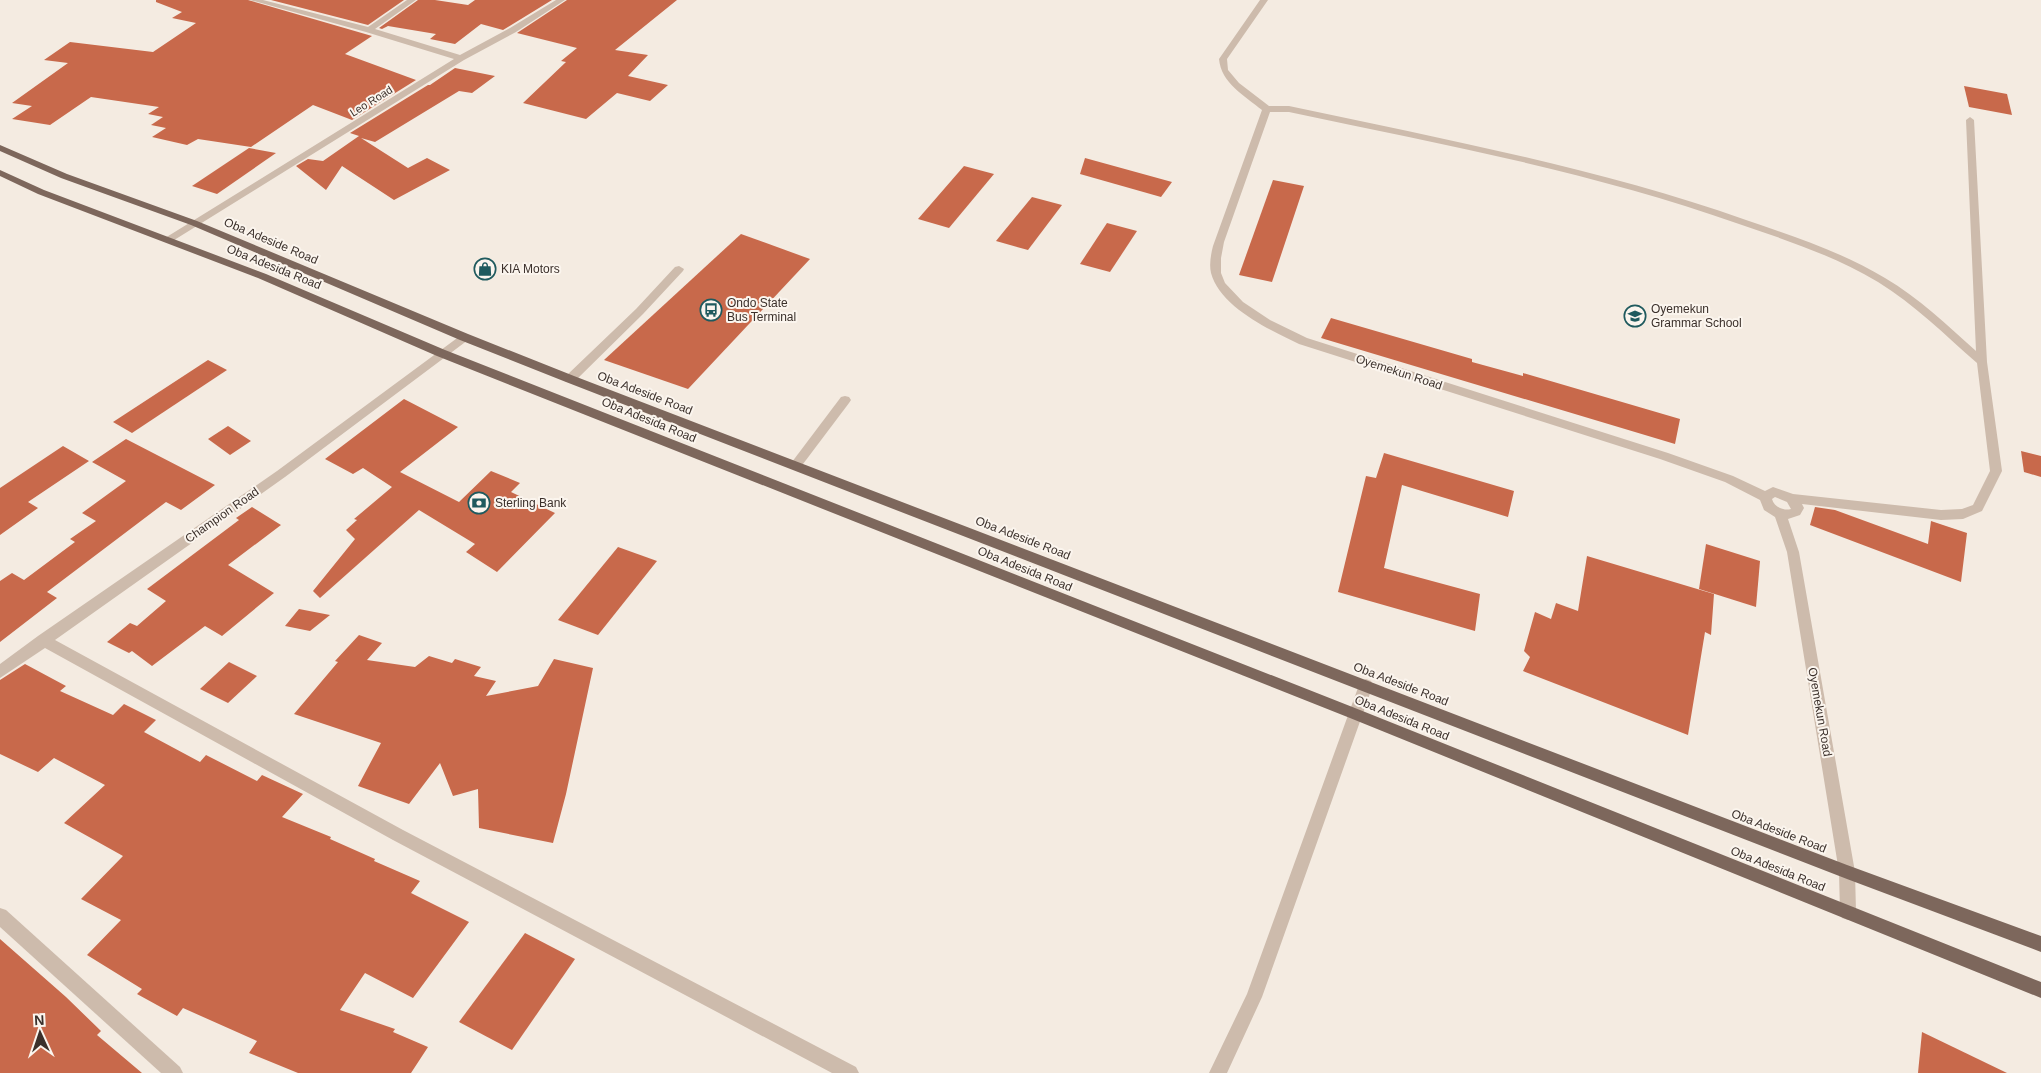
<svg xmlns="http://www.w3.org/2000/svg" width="2041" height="1073" font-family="Arial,sans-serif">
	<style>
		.building { fill: #c8694b }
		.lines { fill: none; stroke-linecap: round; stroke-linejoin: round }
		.minor { fill: #cdbbac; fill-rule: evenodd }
		.major { fill: #7d675c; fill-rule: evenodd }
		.labels { text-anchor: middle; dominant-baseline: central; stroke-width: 4; stroke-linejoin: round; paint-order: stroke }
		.far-street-label { font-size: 11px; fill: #3b302b; stroke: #fbf5ee }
		.street-label { font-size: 12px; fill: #3b302b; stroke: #fbf5ee }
		.poi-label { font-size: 12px; fill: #3b302b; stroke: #fbf5ee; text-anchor: start }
	</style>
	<rect width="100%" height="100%" fill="#f4ebe1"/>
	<g class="building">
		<polygon points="156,0 248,0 372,36 345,54 416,80 352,120 313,105 251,147 198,139 187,145 152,137 166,128 151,125 163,117 148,114 159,107 91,97 50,125 12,119 32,106 12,103 68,63 44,60 70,42 153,52 196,23 172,18 182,12 156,2"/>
		<polygon points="271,0 404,0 368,25"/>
		<polygon points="418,0 435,0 468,5 475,0 552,0 503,30 481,24 455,44 430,39 436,34 388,26 382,29 379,28"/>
		<polygon points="567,0 677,0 615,50 648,55 628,76 668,85 650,101 617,93 586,119 523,103 566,62 561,61 577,48 517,33"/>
		<polygon points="455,68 495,76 472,93 459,91 375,142 361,138 408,168 427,158 450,170 394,200 342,166 326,190 296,166 308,159 323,161 359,136 350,133 428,85 430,85"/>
		<polygon points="1964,86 2007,94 2012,115 1969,107"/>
		<polygon points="249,148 276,153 217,194 192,186"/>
		<polygon points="1085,158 1172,182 1161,197 1080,174"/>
		<polygon points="964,166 994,174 949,228 918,219"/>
		<polygon points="1273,180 1304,186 1272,282 1239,275"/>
		<polygon points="1032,197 1062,205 1028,250 996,241"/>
		<polygon points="1107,223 1137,231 1110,272 1080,264"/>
		<polygon points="741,234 810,259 688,389 604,360"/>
		<polygon points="1331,318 1472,359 1472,362 1523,376 1523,373 1680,419 1675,444 1321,338"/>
		<polygon points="208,360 227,370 132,433 113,422"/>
		<polygon points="404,399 458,427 400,472 459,502 491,471 520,483 511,492 555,513 497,572 466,552 475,544 419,510 320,598 313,591 355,539 346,530 357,520 354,519 392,487 363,468 353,474 325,459"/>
		<polygon points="228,426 251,441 230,455 208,439"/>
		<polygon points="126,439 215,485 181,510 166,502 47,592 57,598 0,642 0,581 12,573 24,580 75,542 70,539 96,521 82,513 126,481 92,462"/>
		<polygon points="63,446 89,461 28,502 38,508 0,535 0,488"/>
		<polygon points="2021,451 2041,456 2041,477 2024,472"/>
		<polygon points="1384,453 1514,491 1508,517 1402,485 1384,568 1480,594 1475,631 1338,592 1366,476 1376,478"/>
		<polygon points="252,507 281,525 228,565 274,593 222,636 205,626 152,666 132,651 129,653 107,642 130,623 137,626 166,601 147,589 239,520 236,518"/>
		<polygon points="1815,507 1835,510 1928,544 1931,521 1967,533 1961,582 1810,525"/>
		<polygon points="1706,544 1760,561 1756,607 1699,589"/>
		<polygon points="618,547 657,561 598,635 558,620"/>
		<polygon points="1587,556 1714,594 1711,635 1705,632 1688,735 1523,671 1530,657 1524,651 1535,612 1551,619 1556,603 1578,611"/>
		<polygon points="299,609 330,615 310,631 285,626"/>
		<polygon points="359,635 382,643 367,660 415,667 429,656 452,663 455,659 481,667 474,676 496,681 486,696 538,686 554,659 593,668 566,794 553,843 479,828 478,789 453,796 440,763 409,804 358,786 381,743 294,714 338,662 335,661"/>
		<polygon points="229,662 257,676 228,703 200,689"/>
		<polygon points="25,664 66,686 60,691 113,715 124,704 156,720 144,732 200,762 206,755 257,781 262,775 303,794 282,817 331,837 330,839 375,859 374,861 420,881 411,893 469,922 413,998 365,973 340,1010 395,1029 393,1032 428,1047 411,1073 298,1073 249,1053 257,1041 183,1008 177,1016 137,994 142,989 87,955 121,920 81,899 123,856 64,823 105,785 54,758 38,772 0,754 0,680"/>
		<polygon points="525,933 575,959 512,1050 459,1022"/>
		<polygon points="0,939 66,997 101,1031 97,1035 142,1073 0,1073"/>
		<polygon points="1922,1032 2007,1073 1918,1073"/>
	</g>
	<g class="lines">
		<g class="minor">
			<polygon points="250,0 263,0 368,27 407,0 416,0 375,29 460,55 510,28 556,0 565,0 516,32 464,60 171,242 165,242 165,238 454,59 366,32"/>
			<path d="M1260,0H1268L1227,59L1228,70L1239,83L1269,106H1289C1443,139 1598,168 1746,220C1793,236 1842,252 1885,278C1919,298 1947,325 1976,351L1966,120L1970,117L1974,120L1987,362L2002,471L1982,511L1963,519L1941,520L1802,504L1804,508L1800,515L1788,519L1799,552L1855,872L1856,912L1854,918L1848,920L1842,918L1840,912L1839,872L1787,552L1775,517L1764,510L1760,500L1725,482L1660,459L1299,344C1270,330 1220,307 1211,273C1209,264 1211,254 1213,246L1262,110C1245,96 1221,83 1219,59ZM1270,112H1289C1440,144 1593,172 1739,224C1786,240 1835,256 1878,282C1914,304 1945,335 1977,363L1990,471L1973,505L1962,509L1941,510L1793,494L1773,487L1765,491L1733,476L1668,453L1307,338L1270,320L1243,302L1225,283L1221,273V258L1224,242ZM1775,497L1787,502L1791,509C1783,511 1774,507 1772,499Z"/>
			<polygon points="679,266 684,269 683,271 643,314 574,382 566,382 564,379 566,376 636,309 675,267"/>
			<polygon points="464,333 469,337 468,340 285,477 55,640 403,830 856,1067 859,1073 832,1073 393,840 45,648 0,678 0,664 38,636 277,471"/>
			<polygon points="845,396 849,397 851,400 849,403 800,468 792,468 790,465 792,462 841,397"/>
			<polygon points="1366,679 1371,681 1373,685 1262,997 1227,1073 1209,1073 1247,994 1359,685 1361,681"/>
			<polygon points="0,908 6,910 180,1067 183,1073 161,1073 0,927"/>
		</g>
		<g class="major">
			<polygon points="0,145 67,174 197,221 468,334 574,376 1847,865 2041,936 2041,952 1847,879 566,382 460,340 191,225 61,178 0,151"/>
			<polygon points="0,170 44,190 266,274 445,350 1360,710 2041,982 2041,998 1350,718 437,356 258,278 38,194 0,176"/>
		</g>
	</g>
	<defs>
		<g id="shop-ring" transform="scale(1.125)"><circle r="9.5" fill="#fbf5ee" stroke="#1f5a5e" stroke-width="1.5"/><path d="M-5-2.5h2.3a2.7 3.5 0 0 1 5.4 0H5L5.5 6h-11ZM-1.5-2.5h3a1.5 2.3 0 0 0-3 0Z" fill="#1f5a5e"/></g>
		<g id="bus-ring" transform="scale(1.125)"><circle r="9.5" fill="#fbf5ee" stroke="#1f5a5e" stroke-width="1.5"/><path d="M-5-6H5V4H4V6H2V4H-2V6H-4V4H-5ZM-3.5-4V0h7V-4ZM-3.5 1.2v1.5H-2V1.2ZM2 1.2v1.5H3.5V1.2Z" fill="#1f5a5e"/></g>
		<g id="school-ring" transform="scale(1.125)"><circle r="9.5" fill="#fbf5ee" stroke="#1f5a5e" stroke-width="1.5"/><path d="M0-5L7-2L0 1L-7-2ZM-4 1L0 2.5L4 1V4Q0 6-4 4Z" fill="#1f5a5e"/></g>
		<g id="bank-ring" transform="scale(1.125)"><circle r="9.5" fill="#fbf5ee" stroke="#1f5a5e" stroke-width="1.5"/><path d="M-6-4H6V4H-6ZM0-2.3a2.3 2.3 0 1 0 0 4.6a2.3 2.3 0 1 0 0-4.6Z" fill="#1f5a5e"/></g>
	</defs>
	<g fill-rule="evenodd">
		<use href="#shop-ring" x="485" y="269"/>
		<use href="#bus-ring" x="711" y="310"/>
		<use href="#school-ring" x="1635" y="316"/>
		<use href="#bank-ring" x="479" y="503"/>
	</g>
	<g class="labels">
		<g class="far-street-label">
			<text transform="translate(371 101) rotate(-32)">Leo Road</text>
		</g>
		<g class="street-label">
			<text transform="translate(271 241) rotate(23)">Oba Adeside Road</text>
			<text transform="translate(274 267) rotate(22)">Oba Adesida Road</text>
			<text transform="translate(1399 372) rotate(18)">Oyemekun Road</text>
			<text transform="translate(645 393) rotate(21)">Oba Adeside Road</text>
			<text transform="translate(649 420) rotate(22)">Oba Adesida Road</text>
			<text transform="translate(222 515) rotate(-35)">Champion Road</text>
			<text transform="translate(1023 538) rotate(21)">Oba Adeside Road</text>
			<text transform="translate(1025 569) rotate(22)">Oba Adesida Road</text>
			<text transform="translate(1401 684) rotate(21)">Oba Adeside Road</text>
			<text transform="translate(1820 712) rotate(80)">Oyemekun Road</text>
			<text transform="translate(1402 718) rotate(22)">Oba Adesida Road</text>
			<text transform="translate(1779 831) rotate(21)">Oba Adeside Road</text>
			<text transform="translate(1778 869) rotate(22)">Oba Adesida Road</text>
		</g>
		<g class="poi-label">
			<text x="501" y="269">KIA Motors</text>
			<text x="727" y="303">Ondo State<tspan x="727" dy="14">Bus Terminal</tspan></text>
			<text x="1651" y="309">Oyemekun<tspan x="1651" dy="14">Grammar School</tspan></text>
			<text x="495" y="503">Sterling Bank</text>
		</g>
	</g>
	<g transform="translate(40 1033) rotate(357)" stroke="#fbf5ee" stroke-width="4" paint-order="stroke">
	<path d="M0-4L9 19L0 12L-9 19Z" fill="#3b302b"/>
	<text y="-8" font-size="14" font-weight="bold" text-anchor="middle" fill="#3b302b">N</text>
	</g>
</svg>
